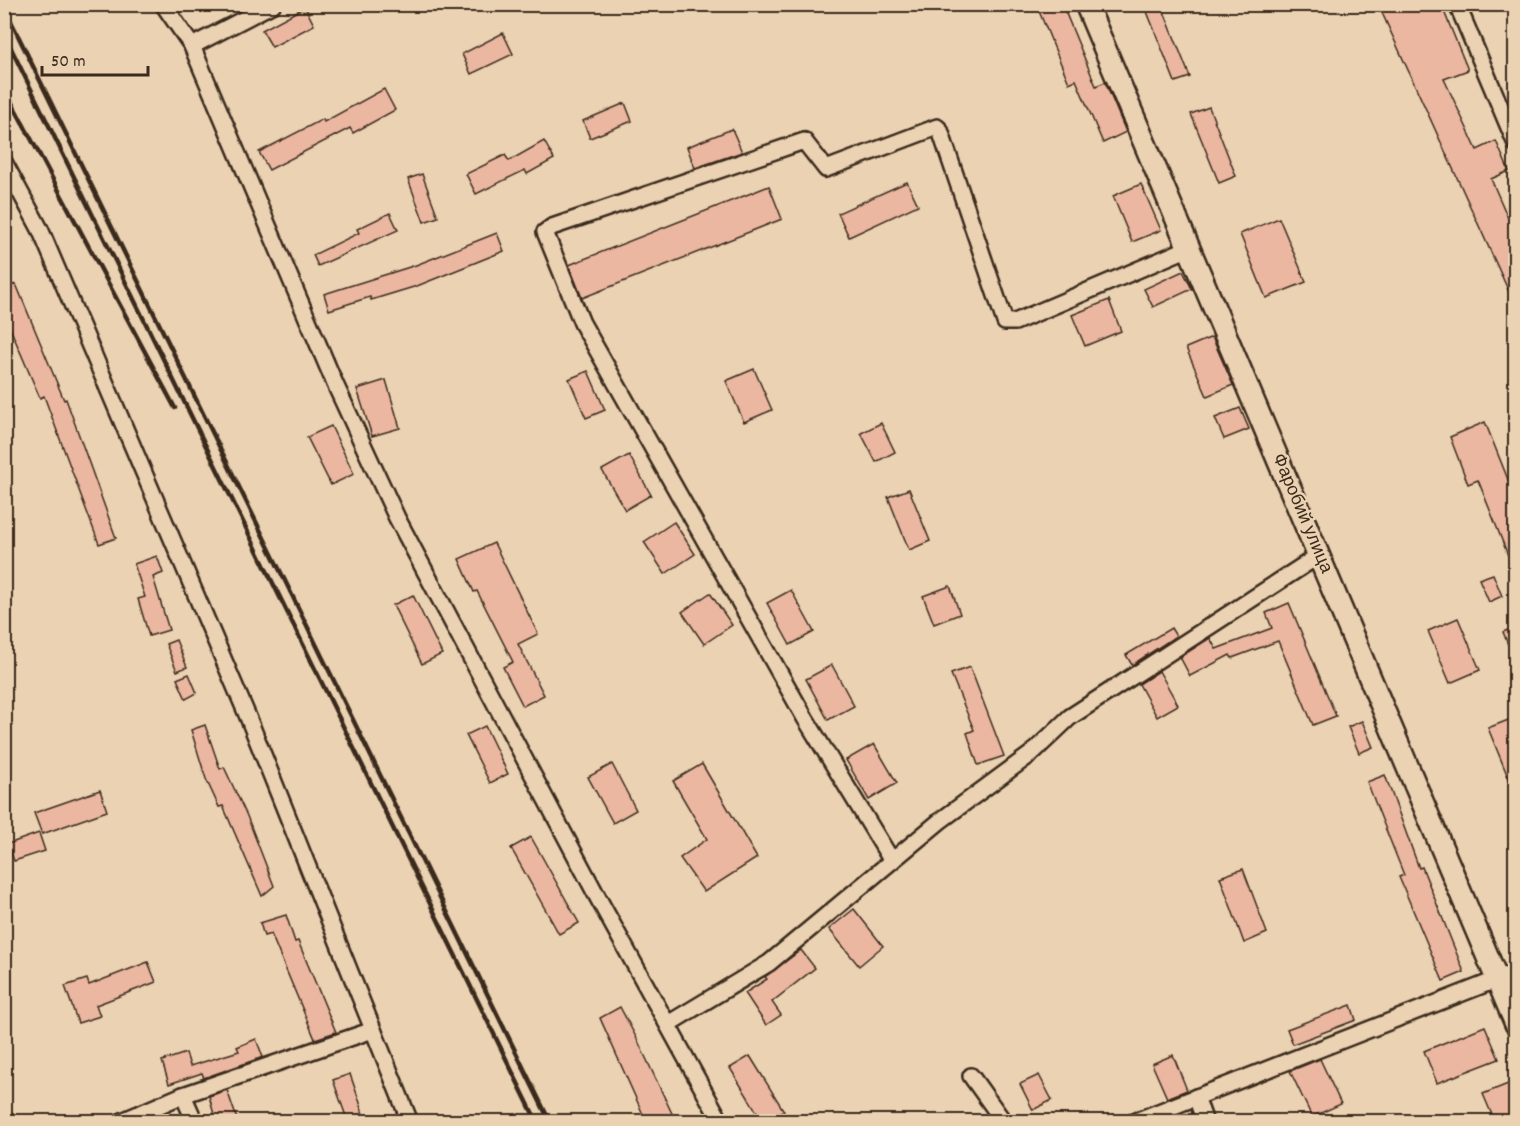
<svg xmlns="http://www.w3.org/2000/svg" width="1520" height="1126" font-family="Dekko,sans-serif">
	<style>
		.building { fill: #ecb7a1; stroke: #3b2a1e; stroke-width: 1.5 }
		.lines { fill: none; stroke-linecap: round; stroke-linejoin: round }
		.street-casing { stroke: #3b2a1e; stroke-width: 20 }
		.secondary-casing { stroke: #3b2a1e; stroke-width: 26 }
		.street { stroke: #ead2b2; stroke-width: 15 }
		.secondary { stroke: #ead2b2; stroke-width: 21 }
		.rail { stroke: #3b2a1e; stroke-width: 4.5 }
		.labels { text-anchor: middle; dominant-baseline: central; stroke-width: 5; stroke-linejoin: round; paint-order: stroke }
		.street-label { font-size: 18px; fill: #3b2a1e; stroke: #ead2b2 }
	</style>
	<rect width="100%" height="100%" fill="#ead2b2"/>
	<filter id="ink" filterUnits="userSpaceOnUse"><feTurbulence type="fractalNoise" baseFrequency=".0167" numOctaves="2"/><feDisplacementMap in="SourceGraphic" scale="12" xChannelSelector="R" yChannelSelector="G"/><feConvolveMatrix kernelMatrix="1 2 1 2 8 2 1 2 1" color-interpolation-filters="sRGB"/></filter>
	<g filter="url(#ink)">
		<g class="building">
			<polygon points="1036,4 1062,4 1096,86 1105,82 1126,132 1103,143 1076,80 1069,83"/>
			<polygon points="1144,4 1161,4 1190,77 1175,82"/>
			<polygon points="1378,4 1441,4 1468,70 1444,79 1477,150 1496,141 1509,171 1491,179 1515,234 1515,305"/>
			<polygon points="305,7 314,25 272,47 262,30"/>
			<polygon points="503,33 513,54 471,74 462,54"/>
			<polygon points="384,89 395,110 353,133 350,128 269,170 259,152 323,119 324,122"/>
			<polygon points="625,103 632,121 590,138 583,121"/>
			<polygon points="1209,107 1236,176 1219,183 1191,114"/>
			<polygon points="732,129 742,152 695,168 687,147"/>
			<polygon points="544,141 554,159 527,174 525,170 476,194 466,174 505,155 509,161"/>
			<polygon points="422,174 438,217 424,222 408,179"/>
			<polygon points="907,182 918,205 849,237 838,213"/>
			<polygon points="1141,184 1161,230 1132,242 1113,196"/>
			<polygon points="769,186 782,219 582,298 569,265"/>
			<polygon points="390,213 398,230 318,266 313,255 359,233 357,229"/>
			<polygon points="1279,218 1306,282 1266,298 1240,234"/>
			<polygon points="497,233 504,251 417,286 371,300 370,297 329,310 324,294 416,265"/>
			<polygon points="1183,271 1192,289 1153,307 1144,289"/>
			<polygon points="16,284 64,400 66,399 116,538 99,544 44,396 40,398 10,328 4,330 4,288"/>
			<polygon points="1109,300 1121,331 1085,346 1072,315"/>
			<polygon points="1212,337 1233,385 1207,396 1186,348"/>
			<polygon points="754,369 772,410 744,422 726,381"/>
			<polygon points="588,371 605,410 586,418 569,379"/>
			<polygon points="386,380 400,428 372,436 357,389"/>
			<polygon points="1240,408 1249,429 1224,439 1215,418"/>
			<polygon points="1485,422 1515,497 1515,573 1478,480 1468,484 1450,437"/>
			<polygon points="881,423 895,452 876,462 861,433"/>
			<polygon points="331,426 354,474 331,485 307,437"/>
			<polygon points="629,455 651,495 625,510 602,470"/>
			<polygon points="909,489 930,541 909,550 888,497"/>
			<polygon points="674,522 695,554 665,574 644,542"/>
			<polygon points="494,543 538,634 518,644 544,695 523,706 503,667 513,662 477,591 474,592 459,559"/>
			<polygon points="157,556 163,573 153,577 169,630 149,636 138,599 145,597 134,564"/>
			<polygon points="1493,574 1502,596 1489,602 1479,579"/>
			<polygon points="950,586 960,614 934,624 923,596"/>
			<polygon points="791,590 814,632 790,645 767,603"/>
			<polygon points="710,593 732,625 704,644 682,612"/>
			<polygon points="413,595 442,654 422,664 393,605"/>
			<polygon points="1289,603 1336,716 1313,725 1278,641 1232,658 1230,655 1190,676 1180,657 1210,638 1216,649 1272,628 1266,613"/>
			<polygon points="1458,618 1480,670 1450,683 1428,631"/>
			<polygon points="1515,627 1515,662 1503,632"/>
			<polygon points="1171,628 1176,636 1132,665 1126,655"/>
			<polygon points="176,640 187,667 177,671 166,644"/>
			<polygon points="832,665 854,706 828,720 806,679"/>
			<polygon points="970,667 1004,756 978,765 967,733 974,730 951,674"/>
			<polygon points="1159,671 1178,705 1157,717 1139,684"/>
			<polygon points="189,674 197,693 186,699 177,679"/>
			<polygon points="1511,719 1515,730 1515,794 1488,728"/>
			<polygon points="1362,721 1373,747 1359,753 1348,727"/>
			<polygon points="205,725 220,769 224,767 247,816 274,886 262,896 223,806 219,807 206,779 191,730"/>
			<polygon points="485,726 508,774 490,783 466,735"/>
			<polygon points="874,744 897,783 869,800 846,760"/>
			<polygon points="612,764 636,810 613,823 588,777"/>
			<polygon points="702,764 757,858 704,892 680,858 707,839 673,781"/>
			<polygon points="1385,775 1419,868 1422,867 1464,972 1443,981 1399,877 1404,875 1367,782"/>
			<polygon points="100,790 107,811 42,834 34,813"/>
			<polygon points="39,833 45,851 14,861 8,844"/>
			<polygon points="531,837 579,923 559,934 511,848"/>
			<polygon points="1243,869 1267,933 1244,943 1220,877"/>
			<polygon points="854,909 883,946 859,966 829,929"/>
			<polygon points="286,915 295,942 298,941 336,1032 315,1039 271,934 264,936 260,923"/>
			<polygon points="801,950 815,968 772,1002 781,1015 766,1025 745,993 767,979 765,977"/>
			<polygon points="148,962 156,982 96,1005 100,1016 78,1023 65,986 87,979 89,985"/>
			<polygon points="1351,1005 1356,1020 1293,1044 1287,1029"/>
			<polygon points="620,1007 637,1039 676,1122 647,1122 642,1112 600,1018"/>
			<polygon points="1485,1026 1499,1059 1437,1083 1424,1051"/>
			<polygon points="256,1039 263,1057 204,1078 202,1073 169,1084 162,1061 186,1053 190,1066 239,1051 237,1047"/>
			<polygon points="1173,1055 1187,1090 1167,1098 1152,1064"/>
			<polygon points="750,1056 784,1111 767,1122 763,1122 730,1068"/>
			<polygon points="1320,1059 1341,1104 1312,1117 1290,1071"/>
			<polygon points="350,1074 360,1103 365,1122 348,1122 333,1080"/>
			<polygon points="1039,1075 1052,1100 1033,1110 1020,1084"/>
			<polygon points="1508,1084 1515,1102 1515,1122 1495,1122 1483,1094"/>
			<polygon points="227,1090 238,1122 216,1122 209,1096"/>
		</g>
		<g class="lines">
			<g class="street-casing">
				<g id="street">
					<polyline points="163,4 192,46 335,384 397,518 598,898 721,1122"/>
					<polyline points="1457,4 1516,144"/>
					<polyline points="192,46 273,4"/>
					<polyline points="4,162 40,229 248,717 410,1122"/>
					<polyline points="892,861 805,718 582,323 545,232 552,227 804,141 826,169 937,127 940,130 1005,322 1015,322 1189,248"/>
					<polyline points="668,1024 769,963 940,821 1031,754 1070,717 1318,556"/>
					<polyline points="971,1076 1004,1122"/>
					<polyline points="183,1095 195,1122"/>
					<polyline points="1196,1097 1205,1122"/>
					<polyline points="120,1122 183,1095 373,1030"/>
					<polyline points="1133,1122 1516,972"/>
				</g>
			</g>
			<g class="secondary-casing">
				<polyline id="secondary" points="1086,4 1516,1024"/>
			</g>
			<use href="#street" class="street"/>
			<use href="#secondary" class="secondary"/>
			<g class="rail">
				<polyline points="4,7 550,1122"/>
				<polyline points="4,34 537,1122"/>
				<polyline points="4,88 175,408"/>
			</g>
		</g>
	</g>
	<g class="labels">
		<g class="street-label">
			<text transform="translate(1301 514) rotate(67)">Фаробий улица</text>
		</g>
	</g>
	<rect width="1520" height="1126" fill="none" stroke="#ead2b2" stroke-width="24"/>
	<rect x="12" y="12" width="1496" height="1102" fill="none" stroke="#3b2a1e" stroke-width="2" filter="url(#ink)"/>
	<path d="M42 66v9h106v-9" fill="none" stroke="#3b2a1e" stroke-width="3"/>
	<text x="51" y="66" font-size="18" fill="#3b2a1e" stroke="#ead2b2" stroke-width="4.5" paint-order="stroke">50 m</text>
</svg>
